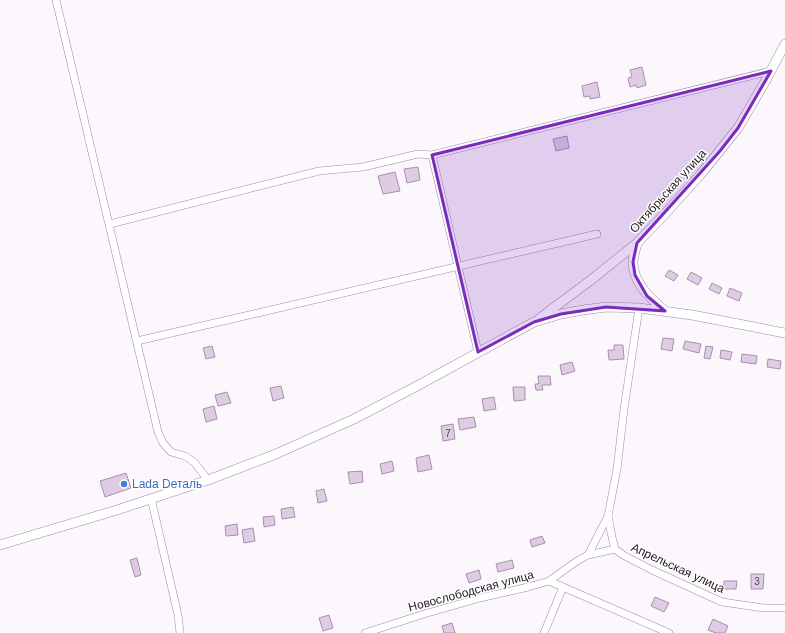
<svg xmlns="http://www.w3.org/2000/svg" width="785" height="633" font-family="Helvetica,sans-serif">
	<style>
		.building { fill: #dfcbe4; stroke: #a592a9 }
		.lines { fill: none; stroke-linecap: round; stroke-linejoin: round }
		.minor-casing { stroke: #9e8aa2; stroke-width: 8 }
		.tertiary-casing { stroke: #9e8aa2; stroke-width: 10 }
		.minor { stroke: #fff; stroke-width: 7 }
		.tertiary { stroke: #fff; stroke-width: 9 }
		.marked { fill: #7b2cbf; fill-opacity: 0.2; stroke: #7b2cbf; stroke-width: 3; stroke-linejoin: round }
		.shop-dot { fill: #3f7fe0; stroke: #fff; stroke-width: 1.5 }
		.labels { text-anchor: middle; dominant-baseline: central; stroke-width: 3; stroke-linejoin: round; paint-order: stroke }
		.number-label { font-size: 10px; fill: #504552 }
		.street-label { font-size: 12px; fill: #201821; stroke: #fff }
		.shop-label { font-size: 12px; fill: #366cbe; stroke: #fff; text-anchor: start }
	</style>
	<rect width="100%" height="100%" fill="#fbf7fc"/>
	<g class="building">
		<polygon points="642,67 646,85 637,88 636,85 630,87 628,78 632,77 630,70"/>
		<polygon points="597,82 600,97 590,99 590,96 584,97 582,86"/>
		<polygon points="567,136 569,148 556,151 553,139"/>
		<polygon points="418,167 420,180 407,183 404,169"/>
		<polygon points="395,172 400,191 383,194 378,176"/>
		<polygon points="669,270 678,275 674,281 665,276"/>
		<polygon points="691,272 702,278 698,285 687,279"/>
		<polygon points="712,283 722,288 719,294 709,289"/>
		<polygon points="730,288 742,293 739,301 727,296"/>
		<polygon points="663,338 674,339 672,351 661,349"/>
		<polygon points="685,341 701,344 699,353 683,349"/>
		<polygon points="614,345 623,345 624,359 609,360 608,350 614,350"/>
		<polygon points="212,346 215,357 206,359 203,348"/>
		<polygon points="706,346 713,347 710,359 704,358"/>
		<polygon points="721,350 732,352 730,360 720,358"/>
		<polygon points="742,354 757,356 756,364 741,362"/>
		<polygon points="768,359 781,361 780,369 767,367"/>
		<polygon points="572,362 575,371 562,375 560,365"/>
		<polygon points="538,376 550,376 551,385 542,385 543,390 536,390 535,384 539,384"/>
		<polygon points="281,386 284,398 273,401 270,388"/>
		<polygon points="513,387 525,387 525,400 514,401"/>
		<polygon points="227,392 231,403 218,406 215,395"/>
		<polygon points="494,397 496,409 484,411 482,399"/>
		<polygon points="214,406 217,419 206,422 203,409"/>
		<polygon points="474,417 476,427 460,430 458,419"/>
		<polygon points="453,424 455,439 443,441 441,426"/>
		<polygon points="429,455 432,469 418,472 416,458"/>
		<polygon points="392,461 394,471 382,474 380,464"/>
		<polygon points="362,471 363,482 350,484 348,472"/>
		<polygon points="126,473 131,488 105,497 100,481"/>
		<polygon points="324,489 327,501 318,503 316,491"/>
		<polygon points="293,507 295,517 282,519 281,509"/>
		<polygon points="274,516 275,525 264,527 263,517"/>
		<polygon points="237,524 238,535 226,536 225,526"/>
		<polygon points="253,528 255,541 244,543 242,530"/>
		<polygon points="542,536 545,543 532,547 530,540"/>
		<polygon points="137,558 141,575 135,577 130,560"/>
		<polygon points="512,560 514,568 498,572 496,564"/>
		<polygon points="479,570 481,579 469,583 466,574"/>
		<polygon points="751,574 764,574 763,589 751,589"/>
		<polygon points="724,581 737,581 736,589 724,589"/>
		<polygon points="655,597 669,603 664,612 651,606"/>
		<polygon points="329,615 333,628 323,631 319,618"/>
		<polygon points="713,619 728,626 725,633 716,633 708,630"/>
		<polygon points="452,623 455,633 444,633 442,626"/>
	</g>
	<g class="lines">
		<g class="minor-casing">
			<g id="minor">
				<polyline points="56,0 158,432 163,443 171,452 185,456 194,462 208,480"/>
				<polyline points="432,155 771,71"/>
				<polyline points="110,224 319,171 363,167 418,154 432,155 478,352"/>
				<polyline points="137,341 597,234"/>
				<polyline points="151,498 178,615 180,633"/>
				<polyline points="608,516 612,537 615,549"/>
				<polyline points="588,555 615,549 623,555 652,570 722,602 764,608 785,608"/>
				<polyline points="549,581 577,561 588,555 608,516 617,469 624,409 639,308"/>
				<polyline points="365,633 424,614 480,598 528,587 549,581 669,633"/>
				<polyline points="544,633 563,587"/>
			</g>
		</g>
		<g class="tertiary-casing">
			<g id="tertiary">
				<path d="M637,243C636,249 633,256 633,262C633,283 650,298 665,311"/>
				<polyline points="540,318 591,280 637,243 665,214 701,174 738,128 765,82 785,44"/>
				<polyline points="0,545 117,510 208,480 276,454 354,419 417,386 534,322 561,314 583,310 606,307 639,308 692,315 785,333"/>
			</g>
		</g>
		<use href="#minor" class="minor"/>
		<use href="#tertiary" class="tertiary"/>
	</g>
	<path class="marked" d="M771,71L738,128L720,151L637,243L633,262L635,275L647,296L665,311L606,307L561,314L534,322L478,352L432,155Z"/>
	<circle class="shop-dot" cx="124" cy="484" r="4"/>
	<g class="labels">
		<g class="number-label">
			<text x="448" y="433">7</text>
			<text x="757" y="581">3</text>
		</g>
		<g class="street-label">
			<text transform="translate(668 191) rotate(-48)">Октябрьская улица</text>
			<text transform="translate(678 568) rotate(25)">Апрельская улица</text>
			<text transform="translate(471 591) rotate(-15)">Новослободская улица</text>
		</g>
		<g class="shop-label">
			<text x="132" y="484">Lada Dеталь</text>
		</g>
	</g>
</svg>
